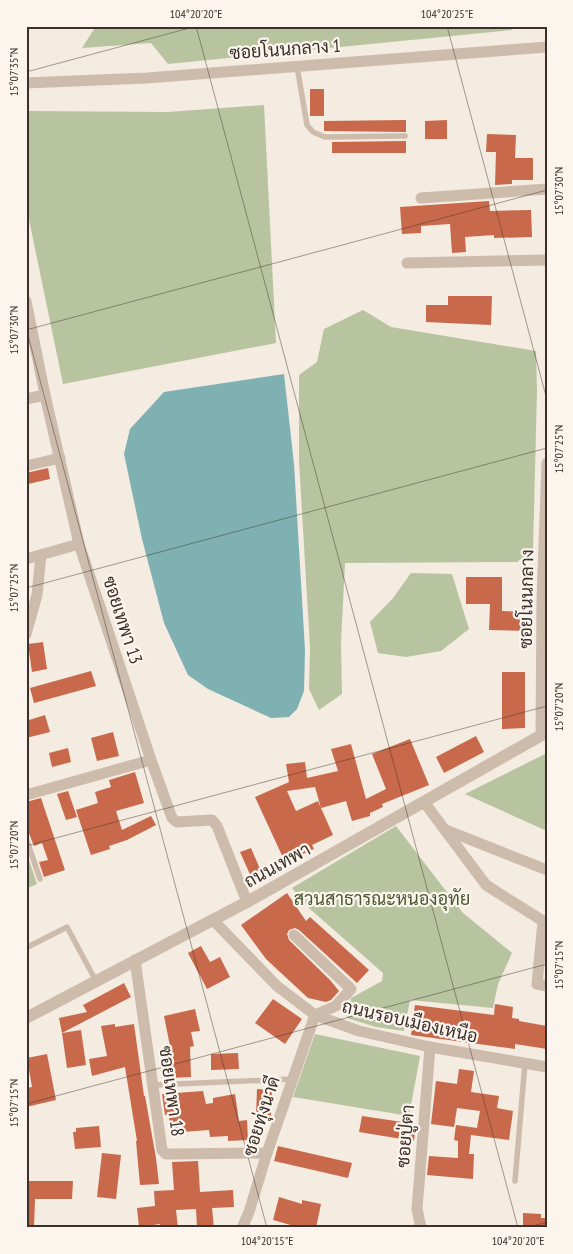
<svg xmlns="http://www.w3.org/2000/svg" width="573" height="1254" font-family="'PT Sans Narrow',Sarabun,sans-serif">
	<style>
		.green { fill: #b8c4a0 }
		.water { fill: #7fb0b2 }
		.building { fill: #c8694b; fill-rule: evenodd }
		.lines { fill: none; stroke-linecap: round; stroke-linejoin: round }
		.service { stroke: #cdbbac; stroke-width: 5.5 }
		.minor { stroke: #cdbbac; stroke-width: 11 }
		.tertiary { stroke: #cdbbac; stroke-width: 12 }
		.ticks { fill: none; stroke: #3b302b; stroke-width: 1; stroke-opacity: 0.45 }
		.labels { text-anchor: middle; dominant-baseline: central; stroke-width: 4.5; stroke-linejoin: round; paint-order: stroke }
		.street-label { font-size: 18px; fill: #3b302b; stroke: #fbf5ee }
		.park-label { font-size: 18px; fill: #4a5a2e; stroke: #fbf5ee }
		.neatline { fill: none; stroke: #3b302b; stroke-width: 2 }
		.ticks-label { font-size: 12px; text-anchor: middle; fill: #3b302b }
	</style>
	<rect width="100%" height="100%" fill="#f4ebe1"/>
	<g class="green">
		<polygon points="96,26 511,26 512,30 168,64 151,43 82,48"/>
		<polygon points="264,105 276,343 63,384 26,205 26,111 168,112"/>
		<polygon points="363,310 391,327 536,351 537,391 533,550 517,562 345,563 341,643 342,694 319,710 309,689 310,647 299,461 299,375 317,362 324,329"/>
		<polygon points="411,573 452,574 469,629 441,651 406,657 378,653 370,622 393,598"/>
		<polygon points="547,753 547,831 465,794"/>
		<polygon points="396,826 463,913 512,953 498,984 493,1008 410,1000 404,1031 376,1027 347,1018 351,998 382,981 383,973 310,909 292,888"/>
		<polygon points="26,851 37,884 26,889"/>
		<polygon points="315,1034 420,1056 409,1116 293,1097"/>
	</g>
	<polygon class="water" points="284,374 294,464 305,650 304,691 297,709 289,717 271,718 208,689 188,675 164,623 142,539 124,454 130,429 164,392"/>
	<g class="building">
		<rect x="310" y="89" width="14" height="27"/>
		<polygon points="406,120 406,132 324,131 324,121"/>
		<polygon points="447,120 447,139 425,139 425,121"/>
		<polygon points="487,134 516,135 515,158 533,158 533,180 512,180 512,184 495,185 496,152 486,152"/>
		<polygon points="406,141 406,153 332,153 332,142"/>
		<polygon points="489,201 490,211 531,210 532,237 494,238 494,235 465,237 466,252 452,253 450,224 421,226 421,233 402,234 400,207"/>
		<polygon points="448,296 492,296 491,325 426,322 426,305 448,305"/>
		<polygon points="48,468 50,479 28,484 26,473"/>
		<polygon points="466,577 502,577 502,611 529,612 529,631 489,630 490,604 466,604"/>
		<polygon points="43,642 47,669 32,672 28,644"/>
		<polygon points="91,671 96,686 34,703 30,688"/>
		<polygon points="502,672 525,672 525,728 502,729"/>
		<polygon points="45,715 50,732 26,738 26,721"/>
		<polygon points="113,732 119,756 97,761 91,738"/>
		<polygon points="476,736 484,752 444,773 436,757"/>
		<path d="M410,739L429,785L382,804L383,807L370,813V816L352,821L346,801L321,808L333,835L312,845L314,849L285,862L255,797L289,782L286,764L305,762L307,778L338,771L331,749L351,744L366,799L386,789L372,754ZM315,787L321,808L318,801L296,811L287,791Z"/>
		<polygon points="68,748 71,762 52,767 49,753"/>
		<polygon points="135,772 144,803 116,811 122,830 151,816 156,825 127,840 109,846 110,849 91,855 76,810 98,803 95,792 111,787 109,780"/>
		<polygon points="68,791 77,817 66,820 57,794"/>
		<polygon points="41,798 65,870 44,877 39,862 48,860 42,843 34,846 26,826 26,802"/>
		<polygon points="251,848 263,876 253,881 240,852"/>
		<polygon points="287,893 306,921 310,917 369,970 357,983 299,930 295,928 289,930 287,934 289,940 330,980 339,991 331,1000 326,1002 308,998 266,959 241,925"/>
		<polygon points="201,946 210,962 220,957 230,977 207,989 188,953"/>
		<polygon points="124,983 131,997 62,1033 59,1018 87,1012 83,1005"/>
		<polygon points="273,999 302,1019 285,1044 255,1023"/>
		<polygon points="495,1004 513,1007 512,1018 519,1019 519,1021 547,1026 547,1049 515,1044 515,1049 411,1035 415,1005 494,1015"/>
		<polygon points="195,1009 200,1031 191,1032 194,1046 190,1047 191,1077 169,1078 169,1056 172,1056 164,1016"/>
		<polygon points="115,1024 115,1027 134,1024 144,1096 145,1096 156,1158 159,1184 140,1185 136,1141 137,1141 125,1067 92,1076 89,1059 107,1056 101,1026"/>
		<polygon points="81,1030 86,1065 67,1068 62,1033"/>
		<polygon points="238,1053 239,1069 211,1070 211,1054"/>
		<polygon points="47,1054 56,1100 26,1107 26,1088 32,1087 27,1058"/>
		<polygon points="459,1069 474,1071 471,1092 499,1096 497,1108 513,1111 509,1140 471,1135 469,1154 474,1154 473,1179 427,1175 429,1156 458,1158 458,1141 454,1140 456,1125 477,1128 480,1111 457,1108 454,1127 431,1124 436,1081 457,1084"/>
		<polygon points="257,1089 272,1090 271,1116 256,1115"/>
		<polygon points="203,1091 206,1104 213,1103 213,1098 235,1094 239,1121 247,1120 248,1140 228,1141 228,1136 210,1137 209,1130 170,1133 169,1115 165,1115 162,1094"/>
		<polygon points="362,1116 416,1124 414,1141 359,1132"/>
		<polygon points="99,1126 101,1147 75,1149 73,1132 76,1132 76,1128"/>
		<polygon points="278,1146 352,1163 348,1178 274,1161"/>
		<polygon points="102,1153 121,1155 116,1199 97,1197"/>
		<polygon points="198,1161 200,1192 233,1190 234,1207 212,1208 214,1228 197,1228 196,1209 176,1210 178,1228 160,1228 160,1224 139,1227 137,1208 155,1206 154,1191 174,1190 172,1162"/>
		<polygon points="26,1181 73,1181 72,1199 35,1199 34,1228 26,1228"/>
		<polygon points="279,1197 302,1204 302,1200 321,1204 316,1228 301,1228 273,1220"/>
		<polygon points="523,1213 541,1214 541,1218 547,1218 547,1228 523,1228"/>
	</g>
	<g class="lines">
		<g class="service">
			<polyline points="297,66 307,125 313,132 325,137 405,136"/>
			<polyline points="26,838 40,879"/>
			<polyline points="26,948 67,927 96,981"/>
			<polyline points="153,1085 292,1079"/>
			<polyline points="515,1181 525,1063"/>
		</g>
		<g class="minor">
			<polyline points="26,83 147,78 547,47"/>
			<polyline points="421,198 547,189"/>
			<polyline points="407,263 547,260"/>
			<polyline points="26,301 45,395 79,544 151,760 172,818 177,822 212,820 217,826 247,902"/>
			<polyline points="26,399 45,395"/>
			<polyline points="26,466 60,458"/>
			<polyline points="26,559 79,544"/>
			<polyline points="26,634 37,595 41,555"/>
			<polyline points="541,735 542,600 547,463"/>
			<polyline points="26,795 151,760"/>
			<polyline points="424,802 486,885 543,921 547,921"/>
			<polyline points="446,830 547,870"/>
			<polyline points="213,920 277,986 315,1015 359,1031 430,1047 547,1067"/>
			<polyline points="543,921 537,984 547,986"/>
			<polyline points="135,960 162,1150 166,1154 173,1154 267,1153"/>
			<polyline points="242,1228 249,1212 267,1153 315,1015 336,1006 351,989 294,935"/>
			<polyline points="421,1228 417,1209 430,1047"/>
		</g>
		<polyline class="tertiary" points="26,1018 247,902 547,732"/>
	</g>
	<path class="ticks" d="M196,26L518,1228M447,26L547,400M26,72L197,26M26,328L267,1228M26,330L547,190M26,588L547,448M26,846L547,706M26,1104L547,964M526,1228L547,1222"/>
	<g class="labels">
		<g class="street-label">
			<text transform="translate(285 49) rotate(-4)">ซอยโนนกลาง 1</text>
			<text transform="translate(526 599) rotate(-89)">ซอยโนนกลาง</text>
			<text transform="translate(123 620) rotate(72)">ซอยเทพา 13</text>
			<text transform="translate(277 865) rotate(-29)">ถนนเทพา</text>
			<text transform="translate(410 1021) rotate(13)">ถนนรอบเมืองเหนือ</text>
			<text transform="translate(172 1091) rotate(82)">ซอยเทพา 18</text>
			<text transform="translate(261 1116) rotate(-72)">ซอยทุ่งนาดี</text>
			<text transform="translate(405 1136) rotate(-85)">ซอยปู่ตา</text>
		</g>
		<g class="park-label">
			<text x="382" y="898">สวนสาธารณะหนองอุทัย</text>
		</g>
	</g>
	<rect width="573" height="1254" fill="none" stroke="#fbf5ee" stroke-width="55"/>
	<rect x="28" y="28" width="518" height="1198" class="neatline"/>
	<g class="ticks-label">
		<text x="196" y="18">104°20'20"E</text>
		<text x="447" y="18">104°20'25"E</text>
		<text transform="translate(14 72) rotate(-90)" y="4">15°07'35"N</text>
		<text transform="translate(559 191) rotate(-90)" y="4">15°07'30"N</text>
		<text transform="translate(14 330) rotate(-90)" y="4">15°07'30"N</text>
		<text transform="translate(559 449) rotate(-90)" y="4">15°07'25"N</text>
		<text transform="translate(14 588) rotate(-90)" y="4">15°07'25"N</text>
		<text transform="translate(559 707) rotate(-90)" y="4">15°07'20"N</text>
		<text transform="translate(14 845) rotate(-90)" y="4">15°07'20"N</text>
		<text transform="translate(559 965) rotate(-90)" y="4">15°07'15"N</text>
		<text transform="translate(14 1103) rotate(-90)" y="4">15°07'15"N</text>
		<text x="267" y="1245">104°20'15"E</text>
		<text x="518" y="1245">104°20'20"E</text>
	</g>
</svg>
